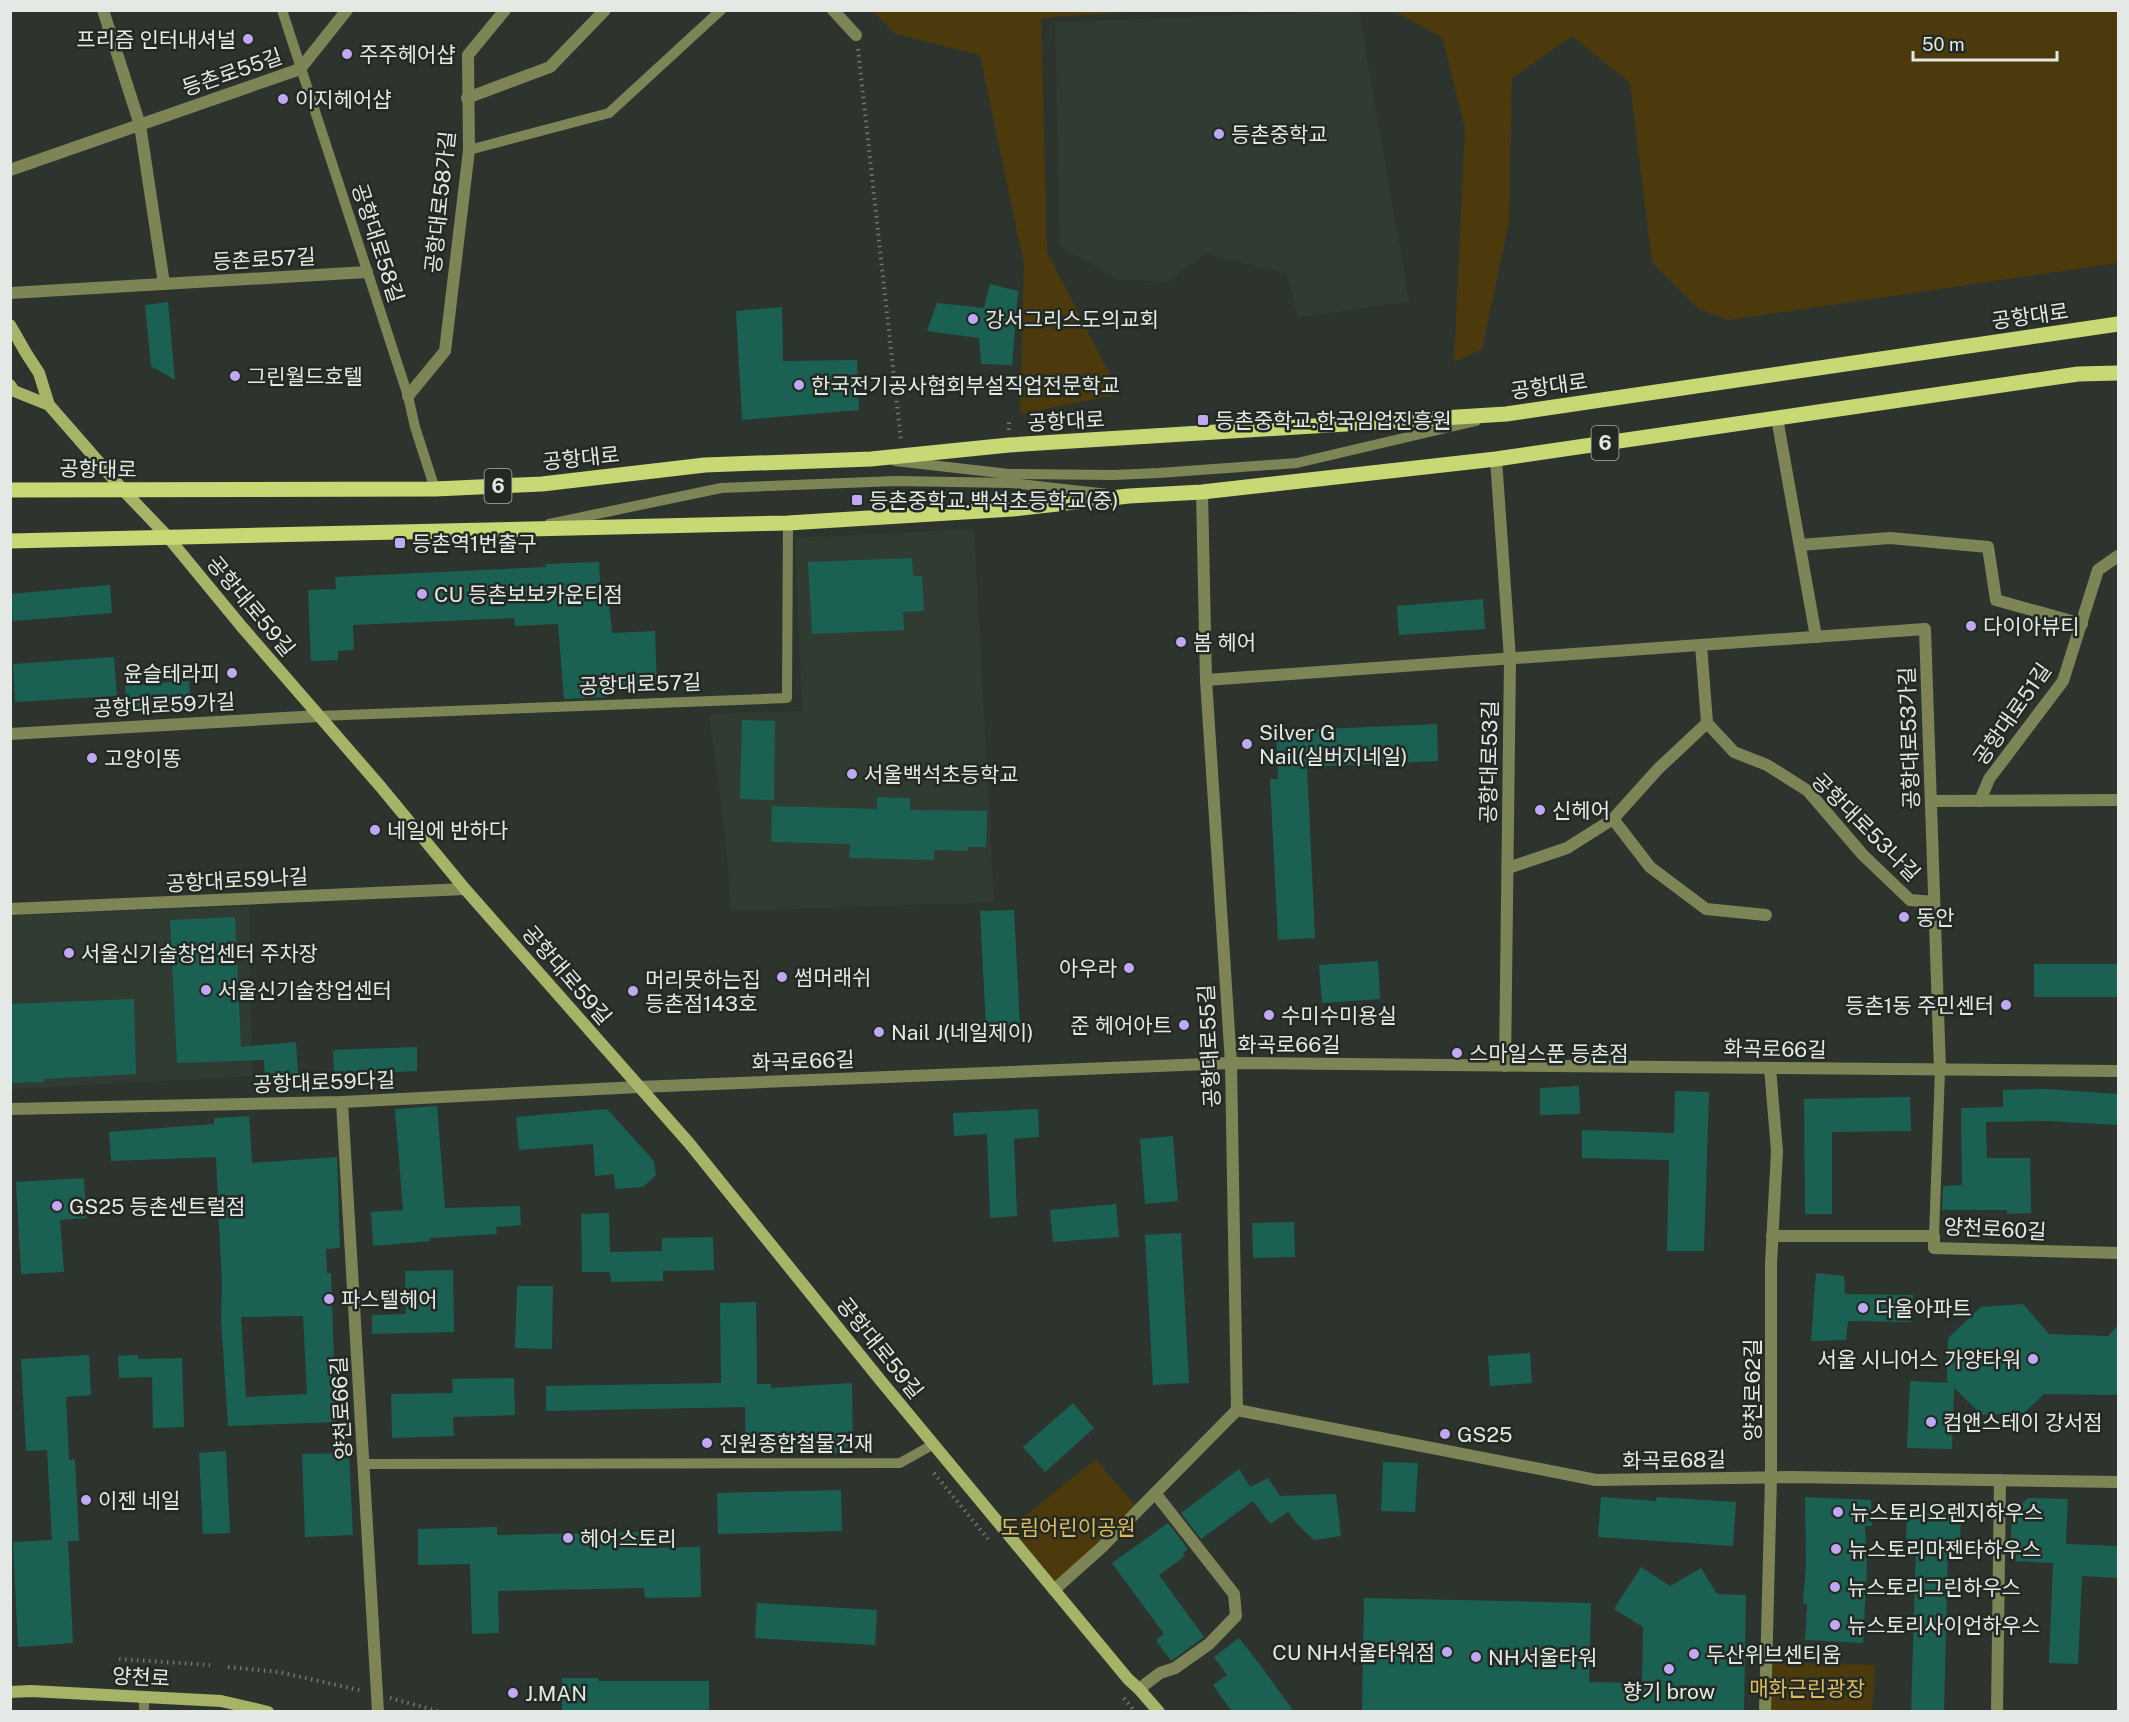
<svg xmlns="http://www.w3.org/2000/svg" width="2129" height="1722" font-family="'Public Sans','Noto Sans KR',sans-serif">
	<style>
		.built { fill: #303c31 }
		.green { fill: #4c3a0c }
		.building { fill: #1b6153; fill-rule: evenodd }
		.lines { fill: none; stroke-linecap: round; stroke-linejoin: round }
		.path { stroke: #717772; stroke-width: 4; stroke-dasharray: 1.5 4.5; stroke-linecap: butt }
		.service { stroke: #7d8557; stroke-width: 10 }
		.minor { stroke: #7d8557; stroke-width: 12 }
		.secondary { stroke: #a7b468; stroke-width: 12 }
		.primary { stroke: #c8d874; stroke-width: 15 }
		.poi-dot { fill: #c1a8f3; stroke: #232a24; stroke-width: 2 }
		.labels { text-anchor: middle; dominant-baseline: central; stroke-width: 5; stroke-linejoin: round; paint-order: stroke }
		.shield { fill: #232a24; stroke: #aab0ab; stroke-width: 1.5 }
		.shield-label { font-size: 20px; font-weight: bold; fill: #e4e9e5 }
		.poi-label { font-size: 21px; fill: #e4e9e5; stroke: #232a24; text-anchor: start }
		.street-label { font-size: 21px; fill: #e4e9e5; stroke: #232a24 }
		.park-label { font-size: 21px; fill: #e0b95d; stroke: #232a24 }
	</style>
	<rect width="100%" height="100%" fill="#2d342e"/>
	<g class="built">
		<polygon points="1359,11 1409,301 1298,318 1287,273 1205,254 1168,282 1117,279 1060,246 1055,22"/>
		<polygon points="974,529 994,902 731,911 725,833 709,714 802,711 795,538"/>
		<polygon points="249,906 252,1076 11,1089 11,916"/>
	</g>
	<g class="green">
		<polygon points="872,11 1140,11 1041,18 1047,252 1120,394 1020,414 1024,264 980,55 896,34"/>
		<polygon points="1393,11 2118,11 2118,263 1728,320 1699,309 1652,262 1630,83 1572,36 1512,78 1509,222 1482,349 1454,362 1465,128 1442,37"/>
		<polygon points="1096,1459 1137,1508 1056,1585 1009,1529"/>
		<polygon points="1771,1662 1875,1665 1872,1711 1770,1712"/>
	</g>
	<g class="building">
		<polygon points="990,284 1018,291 1012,365 981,364 979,338 927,331 937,303 984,308"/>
		<polygon points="168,302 175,380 151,366 145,305"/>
		<polygon points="782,307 783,361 857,360 859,410 742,420 736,311"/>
		<polygon points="912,558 913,576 922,576 924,611 903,612 904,630 812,634 808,562"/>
		<polygon points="599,562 601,603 609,603 612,633 655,631 657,687 609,689 609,697 564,699 558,624 515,626 514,618 353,625 354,650 338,651 338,660 311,661 308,590 336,589 335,577 546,567 545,564"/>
		<polygon points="110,585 112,613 13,621 10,594"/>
		<polygon points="1483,599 1485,629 1399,635 1397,606"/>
		<polygon points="114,657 117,696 15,702 13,664"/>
		<polygon points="189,681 191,707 127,711 125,685"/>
		<polygon points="742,720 775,721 774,800 740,799"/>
		<polygon points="1437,724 1438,761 1307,767 1315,938 1278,940 1270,779 1278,779 1276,731"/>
		<polygon points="877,797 910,798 910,810 987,811 986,847 968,847 968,851 934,850 934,860 849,858 850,844 771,842 772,806 877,809"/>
		<polygon points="1014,910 1020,1026 986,1027 980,911"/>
		<polygon points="235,917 241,1047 296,1042 298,1075 265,1077 264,1060 177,1063 170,920"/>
		<polygon points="1378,961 1380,999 1322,1003 1319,965"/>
		<rect x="2034" y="964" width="84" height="33"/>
		<polygon points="134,999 136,1074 44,1079 44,1082 10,1083 10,1004"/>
		<polygon points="417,1047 417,1071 334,1075 333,1050"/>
		<polygon points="1579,1086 1580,1114 1540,1115 1540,1088"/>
		<polygon points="2046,1089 2118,1094 2118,1125 2050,1121 1986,1122 1987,1158 2030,1158 2031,1213 2007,1214 2007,1210 1942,1210 1943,1186 1962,1185 1961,1108 2003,1107 2003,1090"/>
		<polygon points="1675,1091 1709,1092 1704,1251 1667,1251 1669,1160 1582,1158 1582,1130 1674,1133"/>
		<polygon points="1910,1097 1911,1131 1832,1132 1832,1214 1805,1214 1804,1099"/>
		<polygon points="437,1106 445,1208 520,1206 521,1225 496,1227 497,1234 430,1238 430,1241 373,1246 371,1212 403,1210 395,1109"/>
		<polygon points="607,1109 654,1161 656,1175 643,1187 615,1189 614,1174 595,1176 593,1144 519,1150 516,1117"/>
		<polygon points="1038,1109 1039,1137 1014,1139 1017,1216 990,1218 987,1134 954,1136 953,1113"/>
		<path d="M249,1116L252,1163L337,1157L340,1248L326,1249L327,1273H331L336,1422L228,1426L221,1318L222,1288L216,1157L111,1161L109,1132L214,1124V1118ZM303,1316L307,1394L246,1397L241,1317Z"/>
		<polygon points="1173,1136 1178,1201 1145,1204 1140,1139"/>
		<polygon points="84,1178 86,1218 60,1220 64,1272 21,1274 16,1182"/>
		<polygon points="1116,1204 1119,1237 1053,1242 1050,1210"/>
		<polygon points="609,1213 610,1252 662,1251 662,1238 713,1237 714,1270 663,1271 663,1281 611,1282 610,1272 582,1272 581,1214"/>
		<polygon points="1294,1222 1295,1257 1253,1258 1252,1223"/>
		<polygon points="1181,1233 1189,1383 1153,1385 1145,1235"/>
		<polygon points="453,1270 454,1332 372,1334 372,1315 406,1314 405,1271"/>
		<polygon points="1816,1273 1844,1276 1845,1294 1913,1295 1911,1322 1848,1321 1846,1340 1811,1341"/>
		<polygon points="517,1286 553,1286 552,1349 515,1348"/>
		<polygon points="756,1302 757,1384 771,1384 771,1388 852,1383 853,1453 809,1454 809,1446 746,1449 745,1407 546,1411 546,1386 721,1383 720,1303"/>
		<polygon points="2023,1304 2049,1334 2108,1336 2118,1325 2118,1395 2044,1394 2024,1413 1982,1415 1954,1388 1952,1449 1907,1448 1910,1381 1949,1383 1947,1381 1948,1338 1981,1307"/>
		<polygon points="1530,1353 1532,1383 1490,1386 1488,1356"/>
		<polygon points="89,1355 91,1395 66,1397 69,1460 75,1459 79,1541 68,1541 73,1643 18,1647 13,1542 52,1540 47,1450 26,1451 21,1359"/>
		<polygon points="138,1355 138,1359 182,1358 184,1427 153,1428 152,1377 119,1378 118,1356"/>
		<polygon points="514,1378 515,1415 453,1417 454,1436 392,1438 391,1394 453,1393 452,1379"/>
		<polygon points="1073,1403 1094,1428 1045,1472 1023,1447"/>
		<polygon points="226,1451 230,1533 203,1534 199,1453"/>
		<polygon points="349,1453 353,1535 305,1537 302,1454"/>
		<polygon points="1383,1462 1418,1463 1415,1512 1381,1511"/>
		<polygon points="1239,1469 1250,1487 1268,1478 1280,1496 1336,1494 1341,1536 1314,1540 1298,1525 1288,1512 1270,1524 1253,1501 1201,1539 1181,1513"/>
		<polygon points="841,1490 842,1531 718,1534 717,1493"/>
		<polygon points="1601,1497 1656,1501 1657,1497 1736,1502 1733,1546 1598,1537"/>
		<polygon points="1805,1497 1871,1500 1872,1526 1865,1526 1867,1565 1863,1643 1805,1640 1807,1604 1803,1603 1806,1564"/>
		<polygon points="2028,1498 2068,1499 2066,1544 2118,1546 2118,1578 2082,1576 2078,1664 2049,1663 2053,1563 2010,1561 2012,1514"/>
		<polygon points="1907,1513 1961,1514 1960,1547 1948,1547 1944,1712 1911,1712 1916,1548 1906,1548"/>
		<polygon points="1168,1523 1188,1549 1183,1553 1185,1556 1159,1575 1204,1637 1171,1661 1156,1640 1164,1634 1112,1563"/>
		<polygon points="497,1527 497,1535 643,1532 644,1548 700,1547 701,1597 645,1598 644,1588 498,1591 499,1633 472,1634 470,1564 418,1565 418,1529"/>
		<polygon points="1641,1567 1670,1586 1701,1568 1717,1594 1746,1595 1744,1712 1362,1712 1364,1598 1591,1603 1589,1682 1642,1683 1643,1627 1614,1609"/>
		<polygon points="757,1603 877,1610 875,1645 755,1638"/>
		<polygon points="1239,1638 1264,1670 1294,1712 1232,1712 1213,1685 1227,1675 1214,1657"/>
		<polygon points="562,1678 598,1678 598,1681 709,1681 709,1712 562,1712"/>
	</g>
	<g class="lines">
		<g class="path">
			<polyline points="858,49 901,441"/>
			<polyline points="1009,430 1009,419"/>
			<polyline points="934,1473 988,1539"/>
			<polyline points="119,1659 210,1665"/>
			<polyline points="228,1667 279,1672 363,1691"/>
			<polyline points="390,1698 441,1712"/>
			<polyline points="1124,1698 1135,1712"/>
		</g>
		<g class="service">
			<polyline points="282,10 408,396 415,427 435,489"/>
			<polyline points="469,150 609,113 721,10"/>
			<polyline points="895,461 1009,474 1114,475 1159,473 1297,463 1476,421"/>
			<polyline points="549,524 721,488 896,481 1012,483 1108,494"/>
			<polyline points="319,716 787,698 788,523"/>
			<polyline points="1934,1236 1940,1070"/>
			<polyline points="364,1464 900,1463 934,1444"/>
			<polyline points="144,1697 144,1712"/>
		</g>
		<g class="minor">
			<polyline points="103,10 140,125 164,284"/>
			<polyline points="833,10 856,35"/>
			<polyline points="467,98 550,67 605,10"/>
			<polyline points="10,170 300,69 347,10"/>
			<polyline points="10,293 367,272"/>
			<polyline points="408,396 445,351 469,150 468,55 505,10"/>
			<polyline points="1777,418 1816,637"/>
			<polyline points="1496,459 1510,659 1505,1066"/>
			<polyline points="1202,492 1206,680 1231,1063 1237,1410"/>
			<polyline points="1800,545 1890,538 1988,547 1996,600 2082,624"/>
			<polyline points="1701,645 1707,723"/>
			<polyline points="1206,680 1925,629 1940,1070"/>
			<polyline points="10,734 319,716"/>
			<polyline points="1931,801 2118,800"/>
			<polyline points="1980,801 1989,779 2063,681 2098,570 2118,556"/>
			<polyline points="1613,819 1650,867 1706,909 1766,915"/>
			<polyline points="1508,868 1567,848 1613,819 1658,769 1707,723 1734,752 1767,765 1808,791 1863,855 1910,900 1934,902"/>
			<polyline points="10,909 465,889"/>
			<polyline points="342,1102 378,1712"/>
			<polyline points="10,1109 342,1102 639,1087 1231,1063 2118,1071"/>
			<polyline points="1772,1236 1934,1236 1934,1248 2118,1253"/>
			<polyline points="1237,1410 1596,1480 1789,1477 2118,1482"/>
			<polyline points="1054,1590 1101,1548 1237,1410"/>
			<polyline points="1139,1689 1160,1673 1175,1668 1209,1644 1236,1616 1234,1594 1155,1493"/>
			<polyline points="1765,1712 1771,1478 1771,1263 1777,1151 1770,1068"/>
			<polyline points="1997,1712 2000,1480"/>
		</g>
		<g class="secondary">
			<polyline points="10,325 26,353 39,373 49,405 124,491 167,536 242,627 380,786 465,889 689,1143 881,1381 1128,1679 1139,1689 1159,1712"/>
			<polyline points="10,385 14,391 49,405"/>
			<polyline points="10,1692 31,1691 221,1701 268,1712"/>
		</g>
		<g class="primary">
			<polyline points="10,490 435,489 542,484 705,465 871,459 1009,445 1506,414 2118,324"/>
			<polyline points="10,541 788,523 1013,509 1129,496 1202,492 1496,459 2078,374 2118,373"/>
		</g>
	</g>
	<g class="poi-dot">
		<circle cx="248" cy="39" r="6"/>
		<circle cx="347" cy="54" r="6"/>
		<circle cx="283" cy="99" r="6"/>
		<circle cx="1219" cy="134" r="6"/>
		<circle cx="973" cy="319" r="6"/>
		<circle cx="235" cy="376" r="6"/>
		<circle cx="799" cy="385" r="6"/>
		<rect x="1197" y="414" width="12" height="12" rx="3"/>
		<rect x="851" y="494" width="12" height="12" rx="3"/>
		<rect x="394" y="537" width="12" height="12" rx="3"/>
		<circle cx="422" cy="594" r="6"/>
		<circle cx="1971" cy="626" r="6"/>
		<circle cx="1181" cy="642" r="6"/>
		<circle cx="232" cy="673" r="6"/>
		<circle cx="1247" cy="744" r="6"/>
		<circle cx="92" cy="758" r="6"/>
		<circle cx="852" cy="774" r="6"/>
		<circle cx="1540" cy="810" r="6"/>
		<circle cx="375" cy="830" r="6"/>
		<circle cx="1904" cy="917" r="6"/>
		<circle cx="69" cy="953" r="6"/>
		<circle cx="1129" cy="968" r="6"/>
		<circle cx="782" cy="977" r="6"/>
		<circle cx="206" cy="990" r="6"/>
		<circle cx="633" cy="991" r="6"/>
		<circle cx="2006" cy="1005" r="6"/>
		<circle cx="1269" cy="1015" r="6"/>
		<circle cx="1184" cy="1025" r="6"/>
		<circle cx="879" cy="1032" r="6"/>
		<circle cx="1457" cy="1053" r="6"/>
		<circle cx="57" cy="1206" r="6"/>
		<circle cx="329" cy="1299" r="6"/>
		<circle cx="1863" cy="1308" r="6"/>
		<circle cx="2033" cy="1359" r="6"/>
		<circle cx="1931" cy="1422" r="6"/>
		<circle cx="1445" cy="1434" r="6"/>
		<circle cx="707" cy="1443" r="6"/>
		<circle cx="86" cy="1500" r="6"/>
		<circle cx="1838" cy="1512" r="6"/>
		<circle cx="568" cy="1538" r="6"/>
		<circle cx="1836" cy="1549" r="6"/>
		<circle cx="1835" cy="1587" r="6"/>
		<circle cx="1835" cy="1625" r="6"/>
		<circle cx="1447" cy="1652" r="6"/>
		<circle cx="1694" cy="1654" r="6"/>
		<circle cx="1476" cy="1657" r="6"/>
		<circle cx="1669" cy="1669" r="6"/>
		<circle cx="513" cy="1693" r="6"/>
	</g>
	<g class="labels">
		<g class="shield">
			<rect x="1591.5" y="426" width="27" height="34" rx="4.5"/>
			<rect x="484.5" y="469" width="27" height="34" rx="4.5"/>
		</g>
		<g class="shield-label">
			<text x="1605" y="443">6</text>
			<text x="498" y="486">6</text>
		</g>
		<g class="poi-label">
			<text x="236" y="39" text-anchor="end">프리즘 인터내셔널</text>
			<text x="359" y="54">주주헤어샵</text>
			<text x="295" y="99">이지헤어샵</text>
			<text x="1231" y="134">등촌중학교</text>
			<text x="985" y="319">강서그리스도의교회</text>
			<text x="247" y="376">그린월드호텔</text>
			<text x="811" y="385">한국전기공사협회부설직업전문학교</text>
			<text x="1215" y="420">등촌중학교.한국임업진흥원</text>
			<text x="869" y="500">등촌중학교.백석초등학교(중)</text>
			<text x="412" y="543">등촌역1번출구</text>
			<text x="434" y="594">CU 등촌보보카운티점</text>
			<text x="1983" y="626">다이아뷰티</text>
			<text x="1193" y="642">봄 헤어</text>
			<text x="220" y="673" text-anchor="end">윤슬테라피</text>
			<text x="1259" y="732">Silver G<tspan x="1259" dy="24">Nail(실버지네일)</tspan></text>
			<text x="104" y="758">고양이똥</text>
			<text x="864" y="774">서울백석초등학교</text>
			<text x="1552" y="810">신헤어</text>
			<text x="387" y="830">네일에 반하다</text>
			<text x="1916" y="917">동안</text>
			<text x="81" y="953">서울신기술창업센터 주차장</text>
			<text x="1117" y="968" text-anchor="end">아우라</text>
			<text x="794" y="977">썸머래쉬</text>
			<text x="645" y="979">머리못하는집<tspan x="645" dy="24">등촌점143호</tspan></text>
			<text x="218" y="990">서울신기술창업센터</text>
			<text x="1994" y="1005" text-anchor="end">등촌1동 주민센터</text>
			<text x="1281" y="1015">수미수미용실</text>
			<text x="1172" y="1025" text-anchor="end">준 헤어아트</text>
			<text x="891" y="1032">Nail J(네일제이)</text>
			<text x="1469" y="1053">스마일스푼 등촌점</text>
			<text x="69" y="1206">GS25 등촌센트럴점</text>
			<text x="341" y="1299">파스텔헤어</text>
			<text x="1875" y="1308">다울아파트</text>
			<text x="2021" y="1359" text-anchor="end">서울 시니어스 가양타워</text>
			<text x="1943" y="1422">컴앤스테이 강서점</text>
			<text x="1457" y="1434">GS25</text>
			<text x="719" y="1443">진원종합철물건재</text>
			<text x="98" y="1500">이젠 네일</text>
			<text x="1850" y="1512">뉴스토리오렌지하우스</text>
			<text x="580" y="1538">헤어스토리</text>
			<text x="1848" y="1549">뉴스토리마젠타하우스</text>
			<text x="1847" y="1587">뉴스토리그린하우스</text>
			<text x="1847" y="1625">뉴스토리사이언하우스</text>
			<text x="1435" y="1652" text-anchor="end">CU NH서울타워점</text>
			<text x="1706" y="1654">두산위브센티움</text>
			<text x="1488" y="1657">NH서울타워</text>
			<text x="1669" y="1691" text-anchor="middle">향기 brow</text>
			<text x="525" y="1693">J.MAN</text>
		</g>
		<g class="street-label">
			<text transform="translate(232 72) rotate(-19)">등촌로55길</text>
			<text transform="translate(440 202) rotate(-84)">공항대로58가길</text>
			<text transform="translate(378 243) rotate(72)">공항대로58길</text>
			<text transform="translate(264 259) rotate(-3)">등촌로57길</text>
			<text transform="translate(2030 316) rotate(-8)">공항대로</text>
			<text transform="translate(1549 386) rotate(-8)">공항대로</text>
			<text transform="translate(1066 421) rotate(-3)">공항대로</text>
			<text transform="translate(581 458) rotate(-6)">공항대로</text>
			<text transform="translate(98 469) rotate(1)">공항대로</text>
			<text transform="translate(251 606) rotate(50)">공항대로59길</text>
			<text transform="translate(640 684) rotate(-2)">공항대로57길</text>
			<text transform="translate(164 705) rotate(-3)">공항대로59가길</text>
			<text transform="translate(2012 714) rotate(-55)">공항대로51길</text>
			<text transform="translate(1909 738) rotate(-92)">공항대로53가길</text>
			<text transform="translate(1489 762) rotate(-89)">공항대로53길</text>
			<text transform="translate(1866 827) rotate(45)">공항대로53나길</text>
			<text transform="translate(237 880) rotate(-3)">공항대로59나길</text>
			<text transform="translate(567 975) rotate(49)">공항대로59길</text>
			<text x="1289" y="1044">화곡로66길</text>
			<text transform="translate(1209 1046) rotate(-93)">공항대로55길</text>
			<text transform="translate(1775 1049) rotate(1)">화곡로66길</text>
			<text transform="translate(803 1061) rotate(-2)">화곡로66길</text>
			<text transform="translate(324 1082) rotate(-2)">공항대로59다길</text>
			<text transform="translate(1995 1229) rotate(3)">양천로60길</text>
			<text transform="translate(880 1348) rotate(51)">공항대로59길</text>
			<text transform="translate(1752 1390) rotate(-90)">양천로62길</text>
			<text transform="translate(341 1408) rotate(-93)">양천로66길</text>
			<text transform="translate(1674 1460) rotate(-1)">화곡로68길</text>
			<text transform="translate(141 1677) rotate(3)">양천로</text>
		</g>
		<g class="park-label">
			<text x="1068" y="1527">도림어린이공원</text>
			<text x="1807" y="1688">매화근린광장</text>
		</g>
	</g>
	<rect width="2129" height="1722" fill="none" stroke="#e4e9e5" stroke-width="24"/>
	<path d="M1913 51v9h144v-9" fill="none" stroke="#e4e9e5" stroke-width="3"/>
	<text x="1922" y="51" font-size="18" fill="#e4e9e5" stroke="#232a24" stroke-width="4.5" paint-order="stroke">50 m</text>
</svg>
